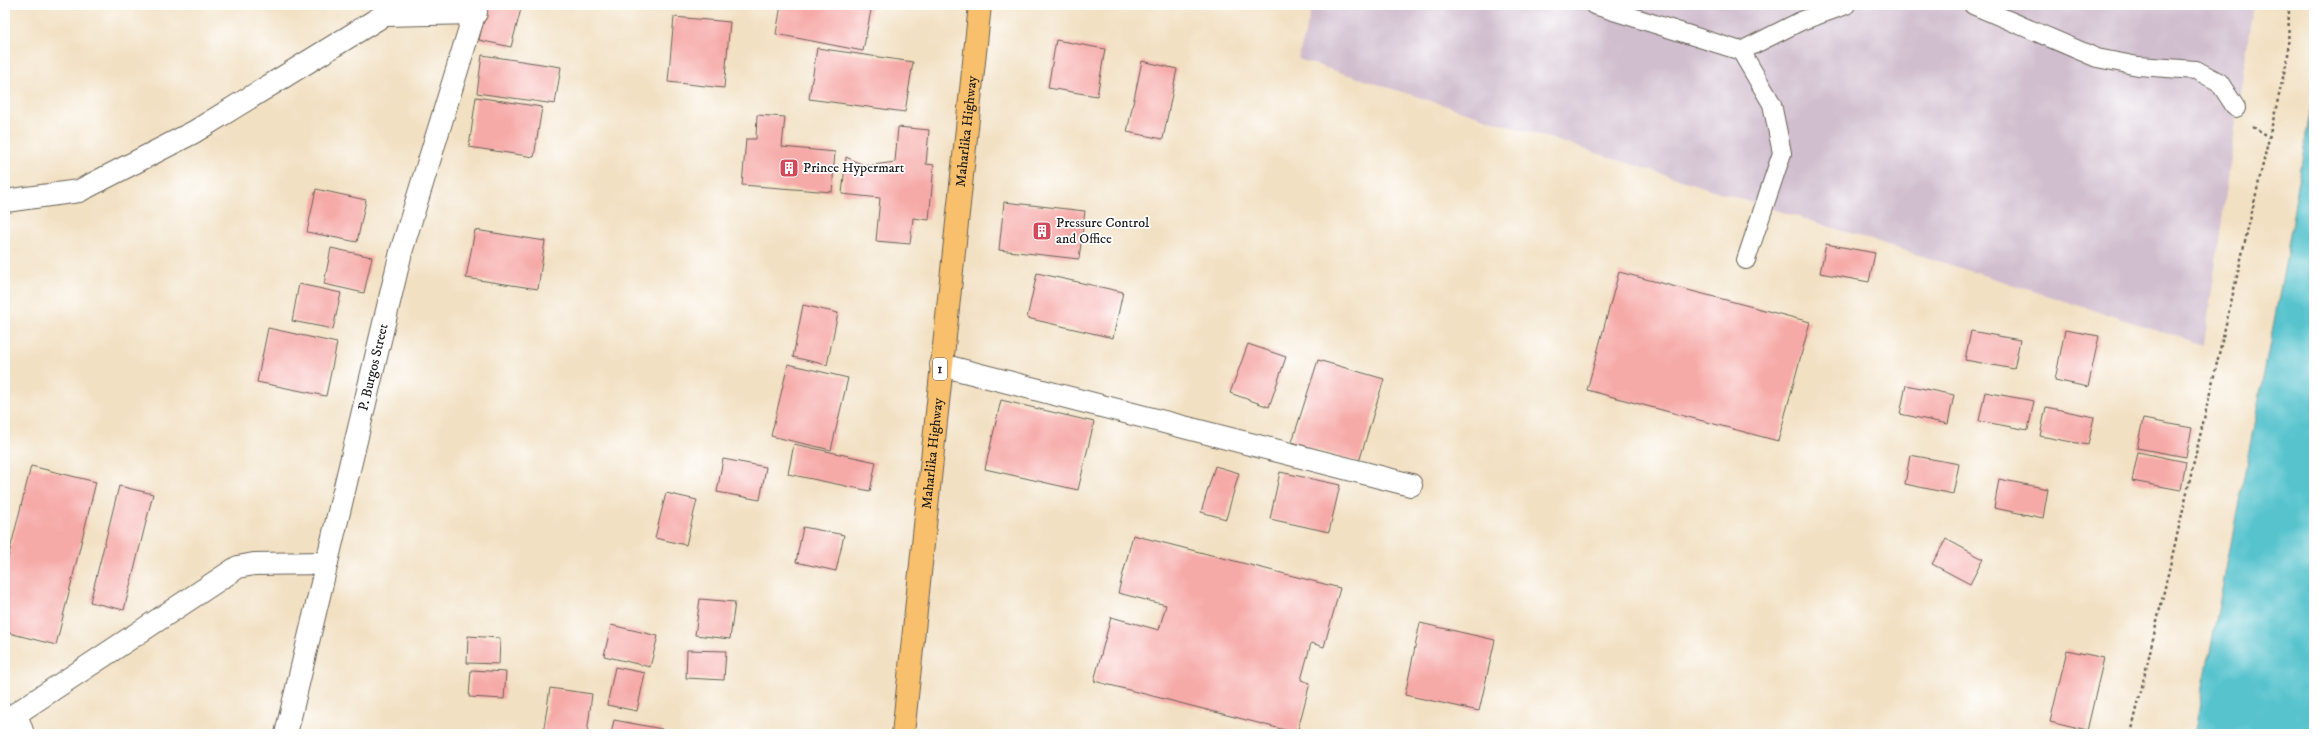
<svg xmlns="http://www.w3.org/2000/svg" width="2319" height="739" font-family="'IM FELL DW Pica',serif">
	<style>
		.industrial { fill: #d0bdce }
		.water { fill: #56c3cd; stroke: #397074 }
		.building { fill: #f6aaa8 }
		.lines { fill: none; stroke-linecap: round; stroke-linejoin: round }
		.lane-casing { stroke: #676156; stroke-width: 20 }
		.street-casing { stroke: #676156; stroke-width: 24 }
		.highway-casing { stroke: #676156; stroke-width: 24 }
		.path { stroke: #676156; stroke-width: 2.5; stroke-dasharray: 3 3; stroke-linecap: butt }
		.lane { stroke: #fff; stroke-width: 18 }
		.street { stroke: #fff; stroke-width: 22 }
		.highway { stroke: #f8bf6c; stroke-width: 22 }
		.labels { text-anchor: middle; dominant-baseline: central; stroke-width: 3.5; stroke-linejoin: round; paint-order: stroke }
		.shield { fill: #fff; stroke: #606060; stroke-width: 1 }
		.shield-label { font-size: 13px; font-weight: bold; fill: #1c1c1c }
		.street-label { font-size: 14px; fill: #1c1c1c; stroke: #fff }
		.poi-label { font-size: 14px; fill: #1c1c1c; stroke: #fff; text-anchor: start }
	</style>
	<rect width="100%" height="100%" fill="#fff"/>
	<filter id="ink" filterUnits="userSpaceOnUse"><feTurbulence type="fractalNoise" baseFrequency=".025" numOctaves="2"/><feDisplacementMap in="SourceGraphic" scale="8" xChannelSelector="R" yChannelSelector="G"/><feConvolveMatrix kernelMatrix="1 2 1 2 8 2 1 2 1" color-interpolation-filters="sRGB"/></filter>
	<filter id="wash" filterUnits="userSpaceOnUse"><feTurbulence type="fractalNoise" baseFrequency=".012" numOctaves="4" result="noise"/><feDisplacementMap in="SourceGraphic" scale="16" xChannelSelector="R" yChannelSelector="G"/><feGaussianBlur stdDeviation="0.9" result="paint"/><feColorMatrix in="noise" values="0 0 0 0 0 0 0 0 0 0 0 0 0 0 0 0 0 1.4 0 .05"/><feComposite in="paint" operator="in"/></filter>
	<g filter="url(#wash)">
		<rect width="100%" height="100%" fill="#f2e0c2"/>
		<polygon class="industrial" points="1313,5 2253,5 2204,345 1298,59"/>
		<polygon class="water" points="2314,87 2314,734 2194,734 2285,265"/>
		<g id="blocks">
			<g class="building">
				<polygon points="487,5 522,5 511,47 479,40"/>
				<polygon points="781,5 872,5 863,51 776,34"/>
				<polygon points="674,17 730,22 724,88 668,82"/>
				<polygon points="1056,40 1105,49 1097,96 1048,88"/>
				<polygon points="817,48 913,62 905,112 809,99"/>
				<polygon points="482,55 561,67 555,104 477,93"/>
				<polygon points="1142,61 1177,69 1163,139 1127,132"/>
				<polygon points="476,97 542,107 534,157 469,147"/>
				<polygon points="757,115 785,117 782,147 835,152 832,192 742,185 746,139 756,139"/>
				<polygon points="898,127 929,130 926,164 934,165 929,220 913,218 910,244 876,241 880,198 842,194 846,157 866,166 895,162"/>
				<polygon points="316,189 366,200 357,242 307,232"/>
				<polygon points="1004,202 1085,211 1079,259 999,250"/>
				<polygon points="475,230 545,241 538,289 466,278"/>
				<polygon points="1826,244 1875,253 1869,282 1820,273"/>
				<polygon points="331,248 372,257 364,293 324,284"/>
				<polygon points="1619,272 1810,322 1778,441 1587,390"/>
				<polygon points="1037,273 1123,292 1113,338 1027,318"/>
				<polygon points="299,284 341,293 333,329 292,321"/>
				<polygon points="803,305 838,313 827,365 793,357"/>
				<polygon points="268,328 337,343 326,396 257,382"/>
				<polygon points="2065,330 2099,336 2088,387 2055,380"/>
				<polygon points="1971,331 2020,340 2014,369 1965,360"/>
				<polygon points="1248,344 1286,357 1269,407 1230,393"/>
				<polygon points="1318,360 1384,379 1359,462 1292,442"/>
				<polygon points="788,364 848,378 831,450 771,436"/>
				<polygon points="1906,385 1954,395 1948,424 1900,414"/>
				<polygon points="1985,392 2034,401 2028,430 1979,421"/>
				<polygon points="1001,400 1094,422 1078,490 985,469"/>
				<polygon points="2046,407 2094,417 2088,445 2040,436"/>
				<polygon points="2143,419 2192,428 2186,457 2137,448"/>
				<polygon points="794,444 876,462 870,491 788,474"/>
				<polygon points="2138,452 2186,462 2181,490 2132,481"/>
				<polygon points="1910,455 1959,464 1953,494 1905,484"/>
				<polygon points="723,459 766,467 760,500 717,492"/>
				<polygon points="31,466 96,482 56,645 5,632 5,570"/>
				<polygon points="1215,466 1239,473 1226,519 1201,512"/>
				<polygon points="1280,472 1340,485 1329,532 1270,519"/>
				<polygon points="1999,479 2048,489 2043,518 1994,508"/>
				<polygon points="119,486 153,494 124,610 90,602"/>
				<polygon points="666,493 697,500 686,545 655,538"/>
				<polygon points="803,527 844,535 836,571 796,562"/>
				<polygon points="1133,535 1340,588 1324,647 1311,643 1301,680 1310,683 1297,733 1094,681 1111,617 1159,630 1166,605 1118,593"/>
				<polygon points="1946,539 1983,559 1970,584 1932,564"/>
				<polygon points="700,599 735,602 730,639 695,635"/>
				<polygon points="1420,623 1495,640 1479,711 1405,695"/>
				<polygon points="611,625 658,636 650,667 604,656"/>
				<polygon points="468,636 500,638 499,664 467,663"/>
				<polygon points="687,650 726,651 724,680 686,678"/>
				<polygon points="2067,650 2104,658 2087,731 2050,722"/>
				<polygon points="615,667 645,673 637,711 607,705"/>
				<polygon points="471,670 506,672 504,699 469,697"/>
				<polygon points="550,688 592,694 587,734 543,734"/>
				<polygon points="614,720 662,729 661,734 611,734"/>
			</g>
		</g>
	</g>
	<g filter="url(#ink)">
		<use href="#blocks" fill-opacity="0" stroke="#676156" stroke-width="1"/>
		<g class="lines">
			<g class="lane-casing">
				<g id="lane">
					<polyline points="1594,5 1741,51 1772,104 1782,153 1746,260"/>
					<polyline points="1973,5 2097,58 2138,66 2196,70 2219,82 2236,108"/>
					<polyline points="1741,51 1801,21 1846,5"/>
				</g>
			</g>
			<g class="street-casing">
				<g id="street">
					<polyline points="5,201 79,191 194,132 384,15 476,13"/>
					<polyline points="941,365 1411,485"/>
					<polyline points="16,714 23,734"/>
					<polyline points="5,721 238,567 254,564 327,563"/>
					<path id="s1" d="M286,734L401,252L477,5"/>
				</g>
			</g>
			<g class="highway-casing">
				<g id="highway">
					<path id="s2" d="M903,734L980,5"/>
				</g>
			</g>
			<g class="path">
				<polyline points="2311,109 2314,110"/>
				<polyline points="2253,127 2270,137"/>
				<polyline points="2131,734 2288,56 2289,5"/>
			</g>
			<use href="#lane" class="lane"/>
			<use href="#street" class="street"/>
			<use href="#highway" class="highway"/>
		</g>
	</g>
	<defs>
		<g id="building-square" transform="scale(1)"><rect x="-9" y="-9" width="18" height="18" rx="4" fill="#d1495b" stroke="#fff"/><path d="M-4-6H4V6H1V3H-1V6H-4ZM-2.5-4.3h1.7v1.8h-1.7ZM.8-4.3h1.7v1.8H.8ZM-2.5-1h1.7V.8h-1.7ZM.8-1h1.7V.8H.8Z" fill="#fff"/></g>
	</defs>
	<g fill-rule="evenodd">
		<use href="#building-square" x="789" y="168"/>
		<use href="#building-square" x="1042" y="231"/>
	</g>
	<g class="labels">
		<rect class="shield" x="933" y="358" width="14" height="22" rx="3"/>
		<g class="shield-label">
			<text x="940" y="369">1</text>
		</g>
		<g class="street-label">
			<text stroke="none"><textPath href="#s2" startOffset="606">Maharlika Highway</textPath></text>
			<text stroke="none"><textPath href="#s1" startOffset="377">P. Burgos Street</textPath></text>
			<text stroke="none"><textPath href="#s2" startOffset="282">Maharlika Highway</textPath></text>
		</g>
		<g class="poi-label">
			<text x="803" y="168">Prince Hypermart</text>
			<text x="1056" y="223">Pressure Control<tspan x="1056" dy="16">and Office</tspan></text>
		</g>
	</g>
	<rect width="2319" height="739" fill="none" stroke="#fff" stroke-width="20"/>
</svg>
